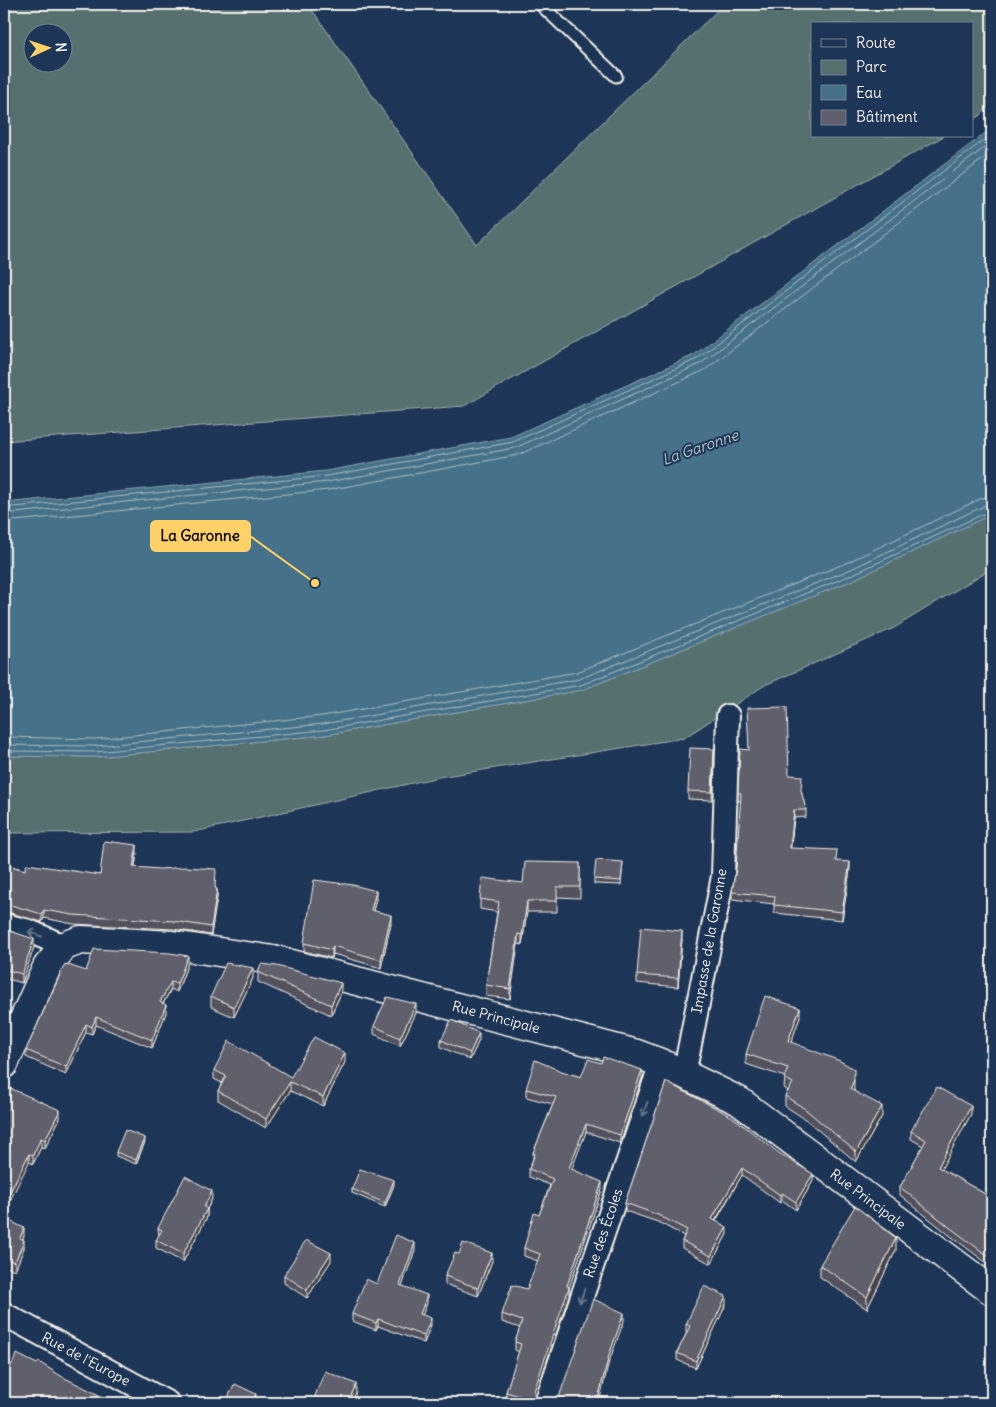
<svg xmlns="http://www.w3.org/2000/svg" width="996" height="1407" font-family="Delius,sans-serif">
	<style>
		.green { fill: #55706e; stroke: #a4b0ab; fill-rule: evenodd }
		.water { fill: #45718a; stroke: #8ba4b0 }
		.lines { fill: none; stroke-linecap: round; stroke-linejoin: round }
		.shore { stroke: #aebec2; stroke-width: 1 }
		.lane-casing { stroke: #f4f1e8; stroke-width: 15 }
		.street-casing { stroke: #f4f1e8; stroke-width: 26 }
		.secondary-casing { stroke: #f4f1e8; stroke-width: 31 }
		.lane { stroke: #1d3557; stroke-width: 11 }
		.street { stroke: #1d3557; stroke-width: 22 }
		.secondary { stroke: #1d3557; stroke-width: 28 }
		.wall { fill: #53515d; stroke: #f4f1e8 }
		.shaded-wall { fill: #44424c; stroke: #f4f1e8 }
		.building { fill: #615e6c; stroke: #f4f1e8 }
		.oneway { stroke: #68778a }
		.labels { text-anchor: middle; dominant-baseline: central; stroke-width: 4; stroke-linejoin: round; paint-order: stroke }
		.street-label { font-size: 14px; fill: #f4f1e8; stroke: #1d3557 }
		.water-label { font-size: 15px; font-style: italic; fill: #b7c4c7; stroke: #1d3557 }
		.leader { fill: none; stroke: #ffd166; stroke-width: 2 }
		.callout-dot { fill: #ffd166; stroke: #1d3557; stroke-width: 2 }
		.callout { fill: #ffd166; stroke: #ffd166; stroke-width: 2 }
		.callout-label { font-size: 15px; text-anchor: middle; font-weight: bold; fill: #111 }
	</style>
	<rect width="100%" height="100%" fill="#1d3557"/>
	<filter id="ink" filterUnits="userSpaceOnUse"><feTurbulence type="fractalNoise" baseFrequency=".02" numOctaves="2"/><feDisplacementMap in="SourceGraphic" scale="10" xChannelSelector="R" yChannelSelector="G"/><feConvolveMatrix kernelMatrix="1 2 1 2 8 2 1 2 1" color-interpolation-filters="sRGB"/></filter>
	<g filter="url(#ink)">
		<g class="green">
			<path d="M4,4H308L477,245L724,4H992V102L980,116L972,120V24H812V136H944L464,406L4,441ZM32,32H62V62H32Z"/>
			<polygon points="992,514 992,568 894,628 765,685 684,738 439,777 194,832 4,833 4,756 96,757 325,735 582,690 853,580"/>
		</g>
		<polygon class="water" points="992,128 992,514 853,580 582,690 325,735 96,757 4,756 4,503 326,471 511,437 694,355"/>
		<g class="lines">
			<g class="shore">
				<polyline points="4,508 327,476 513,442 697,359 992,134"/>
				<polyline points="4,514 327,482 515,448 700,364 992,142"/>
				<polyline points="4,522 328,490 518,455 705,370 992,152"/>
				<polyline points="4,737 95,739 322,716 577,672 846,563 982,498 992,496"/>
				<polyline points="4,745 95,746 323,724 579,679 849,570 986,505 992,504"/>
				<polyline points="4,751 95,752 324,730 581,685 851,575 992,510"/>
			</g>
			<g class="lane-casing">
				<polyline id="lane" points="540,4 616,76"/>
			</g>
			<g class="street-casing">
				<g id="street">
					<polyline points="4,925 29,931 64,946"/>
					<polyline points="684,1075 723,876 728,716"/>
					<polyline points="4,1314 168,1403"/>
					<polyline points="546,1403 661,1063"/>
				</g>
			</g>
			<g class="secondary-casing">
				<polyline id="secondary" points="4,1064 47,967 64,946 81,940 172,945 280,961 637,1054 661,1063 739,1101 992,1291"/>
			</g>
			<use href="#lane" class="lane"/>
			<use href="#street" class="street"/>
			<use href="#secondary" class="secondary"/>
		</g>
		<g class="wall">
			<polygon points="714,749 712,800 688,799 688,791"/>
			<polygon points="740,749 789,775 801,791 806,810 806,817 794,818 790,848 836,861 850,870 842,920 774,913 774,904 732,899 732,892 736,869 741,801 738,801"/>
			<polygon points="137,853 135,867 216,888 217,897 211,935 173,929 73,924 44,918 42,922 7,912 4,912 4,864 25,870 100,875"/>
			<polygon points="623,862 621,885 594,884 594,879"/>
			<polygon points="580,863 580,898 557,897 557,912 527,912 522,945 518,944 510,999 486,996 486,985 497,912 480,909 480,899"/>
			<polygon points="376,899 373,911 391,923 381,968 333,954 332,958 304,951 304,943"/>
			<polygon points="4,929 34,947 22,983 4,978"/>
			<polygon points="682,939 678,987 637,983 637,975"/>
			<polygon points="188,963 177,992 171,989 163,1004 166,1013 152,1048 96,1025 92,1034 86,1032 66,1075 26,1057 26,1050"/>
			<polygon points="258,972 341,993 331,1015 258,982"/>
			<polygon points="253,978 234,1017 211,1007 211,996"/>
			<polygon points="416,1013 400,1046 374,1034 374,1026"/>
			<polygon points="800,1017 791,1042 854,1090 854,1091 882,1116 856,1162 805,1119 785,1106 785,1096 788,1091 784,1088 785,1077 746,1064 746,1054"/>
			<polygon points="441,1040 479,1040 470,1060 441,1047"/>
			<polygon points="345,1062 323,1106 290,1091 266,1128 218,1100 218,1091 222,1083 214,1079 214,1070 291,1077"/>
			<polygon points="561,1071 581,1077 642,1078 620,1143 586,1132 571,1169 602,1189 569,1288 569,1295 534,1397 535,1403 518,1403 506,1399 506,1392 519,1352 515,1350 515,1342 520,1328 502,1322 502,1314 527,1289 538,1261 524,1256 524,1248 539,1215 550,1185 529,1177 529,1169 533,1159 533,1153 553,1104 526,1097 526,1089"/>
			<polygon points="666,1082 813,1181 796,1210 782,1200 780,1203 742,1175 716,1221 727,1234 711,1264 682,1248 682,1241 684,1236 658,1222 625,1211 625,1203"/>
			<polygon points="4,1096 60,1118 45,1148 41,1147 33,1164 29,1162"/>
			<polygon points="971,1114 941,1169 992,1198 992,1267 948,1234 900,1195 900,1187 923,1146 911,1139 911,1131"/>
			<polygon points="145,1142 136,1164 116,1156 116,1152"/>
			<polygon points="394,1185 385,1207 352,1193 352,1189"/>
			<polygon points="212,1199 207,1209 207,1217 183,1262 156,1248 156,1240 159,1236 158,1228"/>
			<polygon points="4,1218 24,1236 23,1239 24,1248 15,1270 4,1266"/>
			<polygon points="415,1250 402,1286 427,1303 422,1315 431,1325 424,1343 378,1326 376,1330 352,1321 352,1314"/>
			<polygon points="896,1250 867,1309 820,1277 820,1265"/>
			<polygon points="459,1254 492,1261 478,1296 445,1284 445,1276"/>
			<polygon points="331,1261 307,1298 284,1283 284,1275"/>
			<polygon points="726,1304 696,1368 677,1360 677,1353 687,1332 686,1332 686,1324"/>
		</g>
		<g class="shaded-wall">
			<polygon points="794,810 794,818 790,855 790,848"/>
			<polygon points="137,845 137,853 133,875 133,867"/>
			<polygon points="850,862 850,870 842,920 842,912"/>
			<polygon points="217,889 217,897 211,935 211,927"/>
			<polygon points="376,891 376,899 371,918 371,910"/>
			<polygon points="527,901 527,912 522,945 522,935"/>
			<polygon points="44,910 44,918 42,922 42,914"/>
			<polygon points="391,915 391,923 381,968 381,960"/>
			<polygon points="682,931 682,939 678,987 678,978"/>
			<polygon points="518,934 518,944 510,999 510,989"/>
			<polygon points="34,939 34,947 22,983 22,974"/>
			<polygon points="333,946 333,954 332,958 332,950"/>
			<polygon points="188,956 188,963 177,992 177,984"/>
			<polygon points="253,968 253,978 234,1017 234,1007"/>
			<polygon points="171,982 171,989 160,1009 160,1002"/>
			<polygon points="341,983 341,993 331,1015 331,1005"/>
			<polygon points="416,1004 416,1013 400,1046 400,1038"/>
			<polygon points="166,1005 166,1013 152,1048 152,1040"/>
			<polygon points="800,1008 800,1017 788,1051 788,1041"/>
			<polygon points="96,1017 96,1025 92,1034 92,1027"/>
			<polygon points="86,1024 86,1032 66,1075 66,1067"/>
			<polygon points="479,1033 479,1040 470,1060 470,1053"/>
			<polygon points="345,1053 345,1062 323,1106 323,1097"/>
			<polygon points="642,1070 642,1078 620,1143 620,1135"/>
			<polygon points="854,1080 854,1090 850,1099 850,1089"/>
			<polygon points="290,1082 290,1091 266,1128 266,1119"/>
			<polygon points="882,1106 882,1116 856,1162 856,1152"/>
			<polygon points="971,1106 971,1114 938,1175 938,1167"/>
			<polygon points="60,1110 60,1118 45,1148 45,1140"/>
			<polygon points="586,1124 586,1132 569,1176 569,1168"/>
			<polygon points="41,1138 41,1147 33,1164 33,1155"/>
			<polygon points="145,1138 145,1142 136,1164 136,1160"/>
			<polygon points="29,1154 29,1162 4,1213 4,1204"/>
			<polygon points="742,1168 742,1175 712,1226 712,1219"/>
			<polygon points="813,1174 813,1181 796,1210 796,1202"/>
			<polygon points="394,1180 394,1185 385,1207 385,1203"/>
			<polygon points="602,1182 602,1189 569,1288 569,1295 534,1399 534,1391 567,1286"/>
			<polygon points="212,1191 212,1199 204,1215 204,1207"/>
			<polygon points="782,1193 782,1200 780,1203 780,1195"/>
			<polygon points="207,1209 207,1217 183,1262 183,1254"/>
			<polygon points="727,1227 727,1234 711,1264 711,1256"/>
			<polygon points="24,1228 24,1236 20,1246 20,1238"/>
			<polygon points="896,1238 896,1250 867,1309 867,1297"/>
			<polygon points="24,1240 24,1248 15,1270 15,1262"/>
			<polygon points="415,1243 415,1250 400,1292 400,1285"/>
			<polygon points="331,1253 331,1261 307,1298 307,1290"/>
			<polygon points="492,1253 492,1261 478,1296 478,1288"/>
			<polygon points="427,1295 427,1303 420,1321 420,1314"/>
			<polygon points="726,1296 726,1304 696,1368 696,1361"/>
			<polygon points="624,1313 624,1321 609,1362 599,1403 597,1403 609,1355"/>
			<polygon points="431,1318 431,1325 424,1343 424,1336"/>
			<polygon points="378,1319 378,1326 376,1330 376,1323"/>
			<polygon points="356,1384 356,1392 352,1403 348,1403"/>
			<polygon points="256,1394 256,1398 253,1403 251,1403"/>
		</g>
		<g class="building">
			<polygon points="787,707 789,775 802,776 801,790 806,810 794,810 790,848 837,850 836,861 850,862 842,912 774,905 775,896 732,892 736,869 741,793 738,793 740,749 749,750 747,708"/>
			<polygon points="690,748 714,749 712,792 688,791"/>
			<polygon points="104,841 137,845 133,867 160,869 186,867 216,869 215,888 217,889 211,927 173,921 73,915 44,910 42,914 7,904 4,904 4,864 25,870 27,864 100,875"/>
			<polygon points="596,860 623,862 621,881 594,879"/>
			<polygon points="525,862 580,863 580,887 557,887 557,901 527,901 522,935 518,934 510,989 486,985 499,902 480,899 482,878 523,883"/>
			<polygon points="314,880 353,885 376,891 371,910 391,915 381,960 333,946 332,950 304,943"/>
			<polygon points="641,927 682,931 678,978 637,975"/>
			<polygon points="4,929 34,939 22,974 4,969"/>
			<polygon points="94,949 170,953 188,956 177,984 171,982 160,1002 166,1005 152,1040 96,1017 92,1027 86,1024 66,1067 26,1050 65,964 86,971"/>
			<polygon points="226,963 253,968 234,1007 211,996"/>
			<polygon points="261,964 277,966 341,983 331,1005 258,972"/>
			<polygon points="765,996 800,1008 788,1041 840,1061 854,1069 854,1080 850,1089 882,1106 856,1152 805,1109 785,1096 793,1083 784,1078 788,1068 746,1054"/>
			<polygon points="387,997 416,1004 400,1038 374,1026"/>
			<polygon points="451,1020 479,1033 470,1053 441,1040"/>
			<polygon points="314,1037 345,1053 323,1097 290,1082 266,1119 218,1091 226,1076 214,1070 229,1041 291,1077"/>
			<polygon points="603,1057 642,1070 620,1135 586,1124 569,1168 602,1182 567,1286 569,1287 534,1391 535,1401 506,1392 521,1344 515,1342 522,1321 502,1314 512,1285 527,1289 540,1254 524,1248 534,1213 539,1215 553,1179 529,1169 535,1154 533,1153 556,1097 526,1089 535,1060 561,1071 581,1077 588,1059 601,1063"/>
			<polygon points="666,1082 731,1116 779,1153 813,1174 796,1202 782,1193 780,1195 742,1168 712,1219 727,1227 711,1256 682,1241 687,1230 658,1215 625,1203"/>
			<polygon points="7,1087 60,1110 45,1140 41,1138 33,1155 29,1154 4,1204 4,1096"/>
			<polygon points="937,1087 971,1106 938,1167 992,1198 992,1259 948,1226 900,1187 926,1140 911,1131"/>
			<polygon points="125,1130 145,1138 136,1160 116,1152"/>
			<polygon points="360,1169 394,1180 385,1203 352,1189"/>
			<polygon points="185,1176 212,1191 204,1207 207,1209 183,1254 156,1240 162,1230 158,1228"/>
			<polygon points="855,1206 896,1238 867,1297 820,1265"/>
			<polygon points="4,1218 24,1228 20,1238 24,1240 15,1262 4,1258"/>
			<polygon points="396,1235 415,1243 400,1285 427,1295 420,1314 431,1318 424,1336 378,1319 376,1323 352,1314 366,1279 377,1284"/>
			<polygon points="306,1240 331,1253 307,1290 284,1275"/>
			<polygon points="463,1243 492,1253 478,1288 445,1276 455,1253 459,1254"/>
			<polygon points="704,1286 726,1296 696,1361 677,1353 690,1326 686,1324"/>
			<polygon points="593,1299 624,1313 609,1355 597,1403 555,1403 558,1400"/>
			<polygon points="17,1354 37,1364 39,1362 61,1376 115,1403 4,1403 4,1380"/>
			<polygon points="325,1371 356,1384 348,1403 312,1403"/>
			<polygon points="235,1384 256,1394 251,1403 225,1403"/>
		</g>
		<defs><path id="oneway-shaft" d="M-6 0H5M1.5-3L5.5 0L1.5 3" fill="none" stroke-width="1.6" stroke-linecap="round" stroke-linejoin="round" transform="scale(1.25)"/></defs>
		<g class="oneway">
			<use href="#oneway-shaft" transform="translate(35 934) rotate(-159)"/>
			<use href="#oneway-shaft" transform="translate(645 1109) rotate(109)"/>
			<use href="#oneway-shaft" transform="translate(582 1296) rotate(109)"/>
		</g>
	</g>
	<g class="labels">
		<g class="street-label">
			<text transform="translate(709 941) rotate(-80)">Impasse de la Garonne</text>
			<text transform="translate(496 1017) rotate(15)">Rue Principale</text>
			<text transform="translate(868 1199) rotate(37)">Rue Principale</text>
			<text transform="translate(603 1233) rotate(-71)">Rue des Écoles</text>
			<text transform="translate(86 1359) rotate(28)">Rue de l'Europe</text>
		</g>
		<g class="water-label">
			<text transform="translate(700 447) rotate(-19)">La Garonne</text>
		</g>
	</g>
	<path class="leader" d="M315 583L250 536"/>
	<circle class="callout-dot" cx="315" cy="583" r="5"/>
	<rect class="callout" x="151" y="521" width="99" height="30" rx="5"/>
	<g class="callout-label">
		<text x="200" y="541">La Garonne</text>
	</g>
	<rect width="996" height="1407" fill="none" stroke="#1d3557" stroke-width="20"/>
	<rect x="10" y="10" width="976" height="1387" fill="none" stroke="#f4f1e8" stroke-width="2" filter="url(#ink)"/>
	<rect x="811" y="22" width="162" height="115" fill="#1d3557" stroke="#738091"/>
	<rect x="821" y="39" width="25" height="8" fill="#1d3557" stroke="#738091"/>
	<text x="856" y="48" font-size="15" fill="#f4f1e8">Route</text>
	<rect x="821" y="60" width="25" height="15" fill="#55706e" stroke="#738091"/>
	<text x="856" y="72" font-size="15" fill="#f4f1e8">Parc</text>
	<rect x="821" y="85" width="25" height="15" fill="#45718a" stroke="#738091"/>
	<text x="856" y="98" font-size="15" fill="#f4f1e8">Eau</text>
	<rect x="821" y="110" width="25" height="15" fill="#615e6c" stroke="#738091"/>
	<text x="856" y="122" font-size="15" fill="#f4f1e8">Bâtiment</text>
	<g transform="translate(48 48) rotate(87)"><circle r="24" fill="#1d3557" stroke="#738091"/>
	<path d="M0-4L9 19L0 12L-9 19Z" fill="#ffd166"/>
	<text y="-8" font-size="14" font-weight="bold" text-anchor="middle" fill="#f4f1e8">N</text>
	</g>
</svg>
